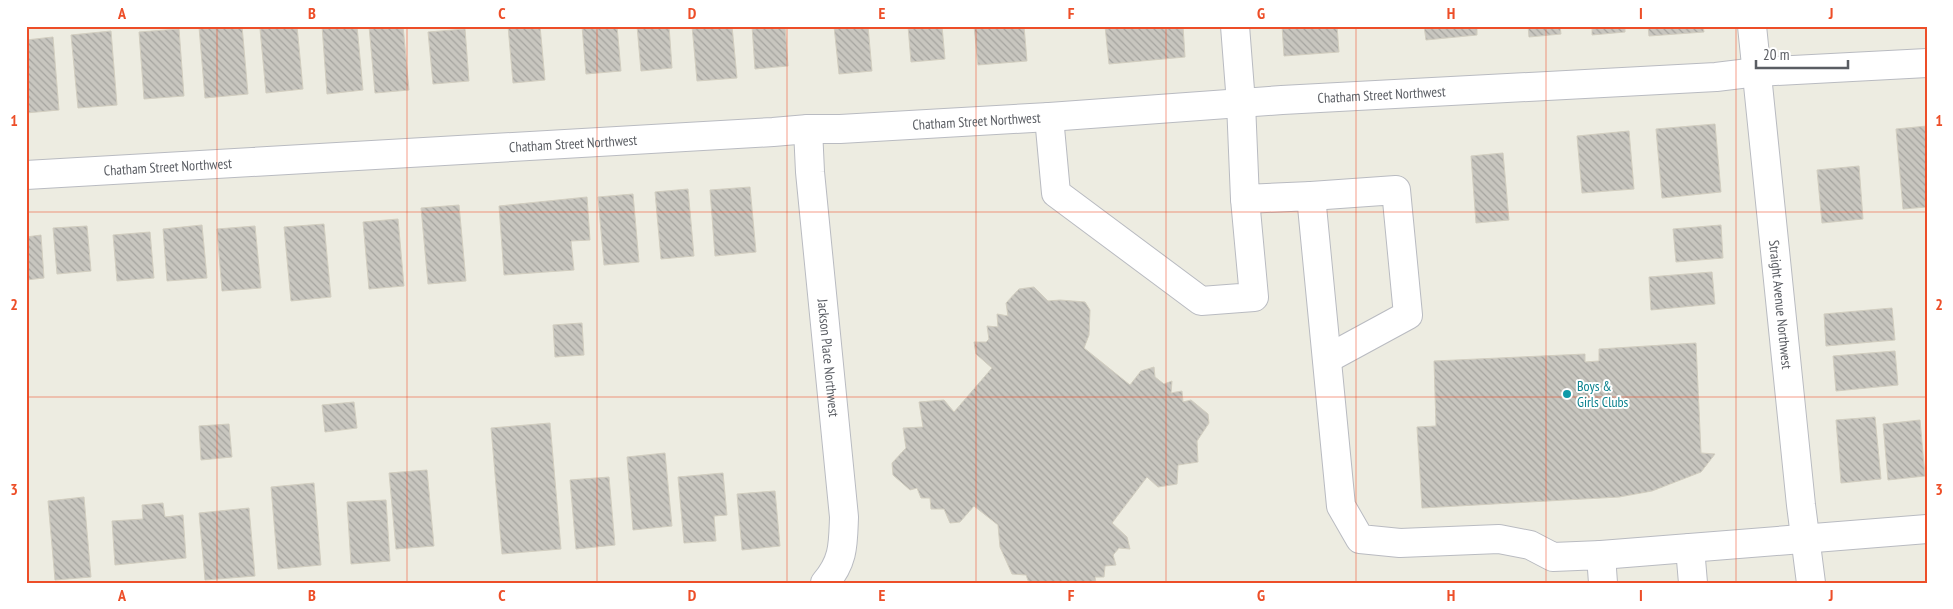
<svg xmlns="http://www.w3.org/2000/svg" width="1953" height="609" font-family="'PT Sans Narrow',sans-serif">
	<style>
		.building { fill: url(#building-back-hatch); stroke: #d2cec0 }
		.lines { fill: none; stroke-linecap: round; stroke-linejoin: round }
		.minor-casing { stroke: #b9bbc1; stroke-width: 30 }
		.minor { stroke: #fff; stroke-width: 28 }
		.grid { fill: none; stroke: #ed4e28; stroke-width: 1; stroke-opacity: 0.55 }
		.culture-dot { fill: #0f9aa8; stroke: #fff; stroke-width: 2 }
		.labels { text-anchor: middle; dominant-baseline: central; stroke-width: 4; stroke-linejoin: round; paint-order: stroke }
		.street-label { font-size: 14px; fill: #5a5d63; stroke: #fff }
		.culture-label { font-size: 14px; fill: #0d838f; stroke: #fff; text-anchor: start }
		.neatline { fill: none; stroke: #ed4e28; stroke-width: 2 }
		.grid-label { font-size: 16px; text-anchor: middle; font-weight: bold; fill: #ed4e28 }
	</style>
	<defs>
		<pattern id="building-back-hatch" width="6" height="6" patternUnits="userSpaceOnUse" patternTransform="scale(1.25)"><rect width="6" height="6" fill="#c8c6bf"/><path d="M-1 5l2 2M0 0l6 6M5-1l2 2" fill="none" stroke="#a5a49f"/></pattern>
	</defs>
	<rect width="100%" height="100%" fill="#edece1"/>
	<g class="building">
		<polygon points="242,26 248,94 205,98 199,27"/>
		<polygon points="297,26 303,89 266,93 260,29"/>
		<polygon points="322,26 357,26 363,90 327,94"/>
		<polygon points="369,26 403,26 409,90 375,93"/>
		<polygon points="508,26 540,26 545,80 513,83"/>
		<polygon points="582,26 617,26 621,71 586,74"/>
		<polygon points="637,26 669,26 672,68 641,71"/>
		<polygon points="692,26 732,26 737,78 697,81"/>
		<polygon points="752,26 785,26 788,66 755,69"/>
		<polygon points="834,26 868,26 872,71 839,74"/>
		<polygon points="908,26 942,26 945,59 911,62"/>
		<polygon points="974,26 1024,26 1027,61 978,65"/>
		<polygon points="1105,26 1183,26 1185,57 1109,64"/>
		<polygon points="1282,26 1337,26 1339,52 1284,56"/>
		<polygon points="1424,26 1477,26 1477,35 1426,40"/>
		<polygon points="1528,26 1560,26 1561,34 1529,37"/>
		<polygon points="1592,26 1625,26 1625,32 1592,35"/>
		<polygon points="1648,26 1703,26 1704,32 1649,36"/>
		<polygon points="179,29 184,96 144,99 139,32"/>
		<polygon points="465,29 469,81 433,84 428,32"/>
		<polygon points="111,31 117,105 78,108 71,35"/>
		<polygon points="53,37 59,110 26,113 26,40"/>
		<polygon points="1715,124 1721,192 1662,198 1656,129"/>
		<polygon points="1927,126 1927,207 1903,209 1896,129"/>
		<polygon points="1629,131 1634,189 1582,193 1577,136"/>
		<polygon points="1503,153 1509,220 1476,223 1471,156"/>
		<polygon points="1859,166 1863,219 1822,223 1817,170"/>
		<polygon points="750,187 756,252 715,256 710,190"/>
		<polygon points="688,189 694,256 661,259 655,192"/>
		<polygon points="633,194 639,262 604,265 598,197"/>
		<polygon points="587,197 590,240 571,241 574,270 504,275 499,206"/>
		<polygon points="459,205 466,281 428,284 421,208"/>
		<polygon points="398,219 404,286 369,289 363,222"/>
		<polygon points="324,224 331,297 291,301 284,227"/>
		<polygon points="202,225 207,278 167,281 163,229"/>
		<polygon points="1721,225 1723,258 1676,262 1673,229"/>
		<polygon points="87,226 91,271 57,274 53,228"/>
		<polygon points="255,226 261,288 222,291 217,229"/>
		<polygon points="150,232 154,278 117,281 113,235"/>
		<polygon points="41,235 44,278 26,280 26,237"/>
		<polygon points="1712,272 1715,304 1651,310 1649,277"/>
		<polygon points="1034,287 1048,301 1060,300 1085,302 1090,310 1089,335 1084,348 1130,385 1141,371 1154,367 1155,377 1164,384 1172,381 1171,393 1182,391 1183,402 1191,400 1208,414 1209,423 1197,441 1198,462 1178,465 1177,484 1158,487 1147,477 1112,523 1127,537 1130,549 1119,548 1113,555 1116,565 1105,566 1104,577 1095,577 1096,583 1029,583 1026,575 1012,574 1000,547 998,525 974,506 960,522 950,523 944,509 931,509 930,498 921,498 917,488 910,490 893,475 892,463 906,448 903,428 923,427 919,402 944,400 954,412 992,368 976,354 974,342 986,342 989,339 987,326 998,327 997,314 1008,316 1006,303 1019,289"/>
		<polygon points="1892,308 1895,340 1826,346 1824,314"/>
		<polygon points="582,323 584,355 555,357 553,325"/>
		<polygon points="1696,343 1701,453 1715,454 1701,472 1652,491 1619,497 1422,508 1417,427 1436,426 1434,361 1585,354 1585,362 1599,361 1599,349"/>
		<polygon points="1895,351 1898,385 1836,391 1833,356"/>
		<polygon points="354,402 357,428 325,432 322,405"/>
		<polygon points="1875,417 1881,479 1841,483 1836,420"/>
		<polygon points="1920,420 1925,476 1888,480 1883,424"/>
		<polygon points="550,423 561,549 502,554 491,428"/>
		<polygon points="229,424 232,457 201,460 199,426"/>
		<polygon points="665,453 672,526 633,530 627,457"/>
		<polygon points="427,470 434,546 396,549 389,473"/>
		<polygon points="723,473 727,515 714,516 716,541 684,543 678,477"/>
		<polygon points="609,477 615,545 576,549 570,480"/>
		<polygon points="314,483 321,565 278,569 271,487"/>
		<polygon points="775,491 780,546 742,550 737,494"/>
		<polygon points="84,497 91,577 55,580 48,501"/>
		<polygon points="386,500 390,561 351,564 347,502"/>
		<polygon points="163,503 165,517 183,515 186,558 115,565 112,521 143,519 142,505"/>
		<polygon points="249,508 255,576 205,580 199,513"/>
	</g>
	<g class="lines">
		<g class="minor-casing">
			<g id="minor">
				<polyline points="1235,26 1241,103 1245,199 1311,196 1341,506 1360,539 1400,543 1499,539 1530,545 1553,557 1601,555 1603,583"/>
				<path id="s1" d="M1752,26L1801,505L1811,583"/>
				<polyline points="1049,117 1056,193 1201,301 1254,297 1245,199"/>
				<path id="s2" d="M808,129L810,172L844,517C843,544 844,561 825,583"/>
				<path id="s3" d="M26,175L773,132L808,129H840L1049,117L1282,100L1716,77L1757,72L1927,63"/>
				<polyline points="1311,196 1396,190 1408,315 1327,359"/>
				<polyline points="1690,548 1693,583"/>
				<polyline points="1601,555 1927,529"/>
			</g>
		</g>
		<use href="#minor" class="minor"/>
	</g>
	<path class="grid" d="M217,26V583M407,26V583M597,26V583M787,26V583M976,26V583M1166,26V583M1356,26V583M1546,26V583M1736,26V583M26,212H1927M26,397H1927"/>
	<circle class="culture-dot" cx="1567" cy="394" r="5"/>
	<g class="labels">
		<g class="street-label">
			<text stroke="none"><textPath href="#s3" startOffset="1358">Chatham Street Northwest</textPath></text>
			<text stroke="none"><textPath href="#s3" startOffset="952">Chatham Street Northwest</textPath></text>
			<text stroke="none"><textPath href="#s3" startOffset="548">Chatham Street Northwest</textPath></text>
			<text stroke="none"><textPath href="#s3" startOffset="142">Chatham Street Northwest</textPath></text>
			<text stroke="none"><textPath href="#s1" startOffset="280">Straight Avenue Northwest</textPath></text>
			<text stroke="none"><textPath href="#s2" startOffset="230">Jackson Place Northwest</textPath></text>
		</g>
		<g class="culture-label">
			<text x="1577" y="386">Boys &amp;<tspan x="1577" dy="16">Girls Clubs</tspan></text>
		</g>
	</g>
	<rect width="1953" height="609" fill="none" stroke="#ffffff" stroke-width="55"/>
	<path d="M1756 60v8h92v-8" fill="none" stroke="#5a5d63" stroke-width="2.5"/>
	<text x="1763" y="60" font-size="15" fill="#5a5d63" stroke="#ffffff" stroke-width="4" paint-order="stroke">20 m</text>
	<rect x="28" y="28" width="1898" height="554" class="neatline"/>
	<g class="grid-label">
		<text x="122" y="19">A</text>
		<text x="312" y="19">B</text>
		<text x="502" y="19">C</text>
		<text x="692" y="19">D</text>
		<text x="882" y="19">E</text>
		<text x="1071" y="19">F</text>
		<text x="1261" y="19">G</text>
		<text x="1451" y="19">H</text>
		<text x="1641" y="19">I</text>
		<text x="1831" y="19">J</text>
		<text x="14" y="126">1</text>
		<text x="1939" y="126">1</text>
		<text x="14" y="310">2</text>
		<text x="1939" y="310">2</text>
		<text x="14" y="495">3</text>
		<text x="1939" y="495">3</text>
		<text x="122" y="601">A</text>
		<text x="312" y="601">B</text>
		<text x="502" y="601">C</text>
		<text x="692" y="601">D</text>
		<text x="882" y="601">E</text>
		<text x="1071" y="601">F</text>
		<text x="1261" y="601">G</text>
		<text x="1451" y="601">H</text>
		<text x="1641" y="601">I</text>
		<text x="1831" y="601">J</text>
	</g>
</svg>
